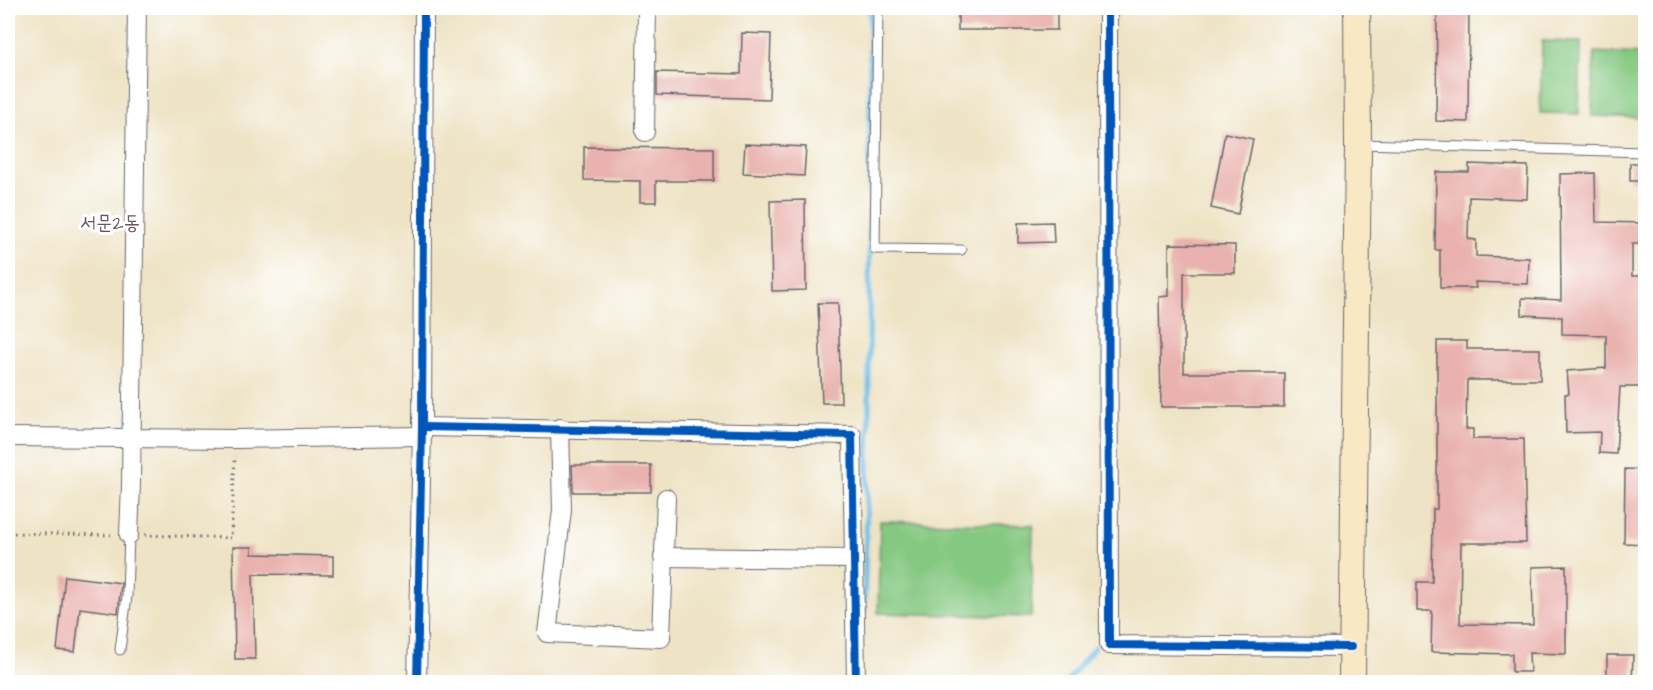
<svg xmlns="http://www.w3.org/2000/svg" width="1653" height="690" font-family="'Architects Daughter','Poor Story',sans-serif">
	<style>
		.green { fill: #85c881; stroke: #54755e; stroke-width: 1.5 }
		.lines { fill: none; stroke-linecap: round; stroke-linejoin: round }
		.stream { stroke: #69bce5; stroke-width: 5 }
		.building { fill: #e9b2ae }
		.lane-casing { stroke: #69666b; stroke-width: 11 }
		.street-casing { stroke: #69666b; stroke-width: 20 }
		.secondary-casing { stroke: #69666b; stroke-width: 28 }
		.path { stroke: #69666b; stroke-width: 3; stroke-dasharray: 1.5 4.5; stroke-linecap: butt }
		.lane { stroke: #fff; stroke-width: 9 }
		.street { stroke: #fff; stroke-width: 18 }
		.secondary { stroke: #f8e8c3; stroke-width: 26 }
		.cycleway-casing { stroke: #fff; stroke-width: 11 }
		.cycleway { stroke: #0057b8; stroke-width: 8 }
		.labels { text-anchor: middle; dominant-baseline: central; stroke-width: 6; stroke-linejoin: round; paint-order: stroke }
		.neighbourhood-label { font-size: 20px; fill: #685463; stroke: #fff }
	</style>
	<rect width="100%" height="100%" fill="#fff"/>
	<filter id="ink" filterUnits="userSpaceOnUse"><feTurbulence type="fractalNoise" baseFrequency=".0167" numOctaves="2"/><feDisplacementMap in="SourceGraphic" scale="12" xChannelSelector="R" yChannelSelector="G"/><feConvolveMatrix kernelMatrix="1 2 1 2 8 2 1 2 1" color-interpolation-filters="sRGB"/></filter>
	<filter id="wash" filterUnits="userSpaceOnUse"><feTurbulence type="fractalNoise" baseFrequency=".008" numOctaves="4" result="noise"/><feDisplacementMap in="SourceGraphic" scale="24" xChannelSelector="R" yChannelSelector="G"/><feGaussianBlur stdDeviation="1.35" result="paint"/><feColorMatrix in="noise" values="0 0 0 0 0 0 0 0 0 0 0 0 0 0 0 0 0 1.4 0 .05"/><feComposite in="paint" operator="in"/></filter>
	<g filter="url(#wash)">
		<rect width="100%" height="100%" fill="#eee3c5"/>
		<g class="green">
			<polygon points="1542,41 1581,42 1579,114 1540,113"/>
			<polygon points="1594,52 1645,54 1645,118 1592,116"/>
			<polygon points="880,521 1033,525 1031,617 878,613"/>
		</g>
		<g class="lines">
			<g class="stream">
				<polyline points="864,612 869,425 870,8"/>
				<polyline points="1066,682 1095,647"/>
			</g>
		</g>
		<g id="blocks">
			<g class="building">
				<rect x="958" y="8" width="99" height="22"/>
				<polygon points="1437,8 1469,8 1468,122 1436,121"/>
				<polygon points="742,33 771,34 769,99 657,95 657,72 741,74"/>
				<polygon points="1225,133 1253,139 1238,214 1211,208"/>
				<polygon points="745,144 806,147 804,176 743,173"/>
				<polygon points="584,147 714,148 714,181 656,181 656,202 640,202 640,181 584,180"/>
				<rect x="1630" y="163" width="16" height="18"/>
				<polygon points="1469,164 1528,166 1527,199 1469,197 1468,239 1476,240 1476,256 1529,258 1528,284 1475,282 1476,288 1440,288 1440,250 1435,250 1436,172 1469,172"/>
				<polygon points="1595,173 1596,222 1646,223 1646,244 1632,244 1632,276 1646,276 1646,387 1620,387 1616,454 1599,453 1600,432 1566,433 1565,394 1569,394 1567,371 1606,368 1606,335 1562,334 1562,317 1522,315 1522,298 1561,300 1560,174"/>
				<polygon points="805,200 806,290 772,291 770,201"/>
				<polygon points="1053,222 1054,242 1018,243 1018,223"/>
				<polygon points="1169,244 1235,245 1235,273 1184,273 1184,373 1284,373 1284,407 1161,407 1159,297 1169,296"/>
				<polygon points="818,303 838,303 841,403 822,403"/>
				<polygon points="1437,341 1467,341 1467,349 1540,349 1540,380 1467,380 1466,429 1473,429 1473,439 1524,439 1526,543 1461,543 1460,624 1533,625 1532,567 1566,566 1566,654 1529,653 1530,672 1512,672 1512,654 1431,652 1432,611 1417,611 1417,582 1432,582 1433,509 1437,509"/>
				<polygon points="572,465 651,465 651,492 573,492"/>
				<polygon points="1625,469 1646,470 1646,544 1624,543"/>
				<polygon points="233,547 252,547 252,554 333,556 333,575 253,574 255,659 235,659"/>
				<polygon points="65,576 121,583 118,613 80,608 75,652 57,650"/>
				<polygon points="1607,655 1633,655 1632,682 1607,682"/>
			</g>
		</g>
	</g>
	<g filter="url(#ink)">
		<use href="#blocks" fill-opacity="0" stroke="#69666b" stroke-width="1.5"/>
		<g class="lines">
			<g class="lane-casing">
				<g id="lane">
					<polyline points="878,8 875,249 961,250"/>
					<polyline points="1360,144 1646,152"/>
					<polyline points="120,650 127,596 129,535"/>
				</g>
			</g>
			<g class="street-casing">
				<g id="street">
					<polyline points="1108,8 1109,645 1351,647"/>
					<polyline points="645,132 647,8"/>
					<polyline points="422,427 852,435 856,682"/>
					<polyline points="560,428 562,510 547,633 661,638 666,498"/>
					<polyline points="8,437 236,439 421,436"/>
					<polyline points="129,535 131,484 137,8"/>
					<polyline points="663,557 854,559"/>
					<polyline points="417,682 422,427 424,8"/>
				</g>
			</g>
			<g class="secondary-casing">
				<polyline id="secondary" points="1352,682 1358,144 1357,8"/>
			</g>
			<g class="path">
				<polyline points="8,533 111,535"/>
				<polyline points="145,535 231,538 235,456"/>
			</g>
			<use href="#lane" class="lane"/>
			<use href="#street" class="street"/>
			<use href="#secondary" class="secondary"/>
			<g class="cycleway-casing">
				<g id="cycleway">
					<polyline points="1108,8 1109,645 1351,647"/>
					<polyline points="422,427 852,435 856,682"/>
					<polyline points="417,682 422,427 424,8"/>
				</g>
			</g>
			<use href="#cycleway" class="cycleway"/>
		</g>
	</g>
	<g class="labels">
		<g class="neighbourhood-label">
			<text x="110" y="223">서문2동</text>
		</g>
	</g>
	<rect width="1653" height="690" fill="none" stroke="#fff" stroke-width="30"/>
</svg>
